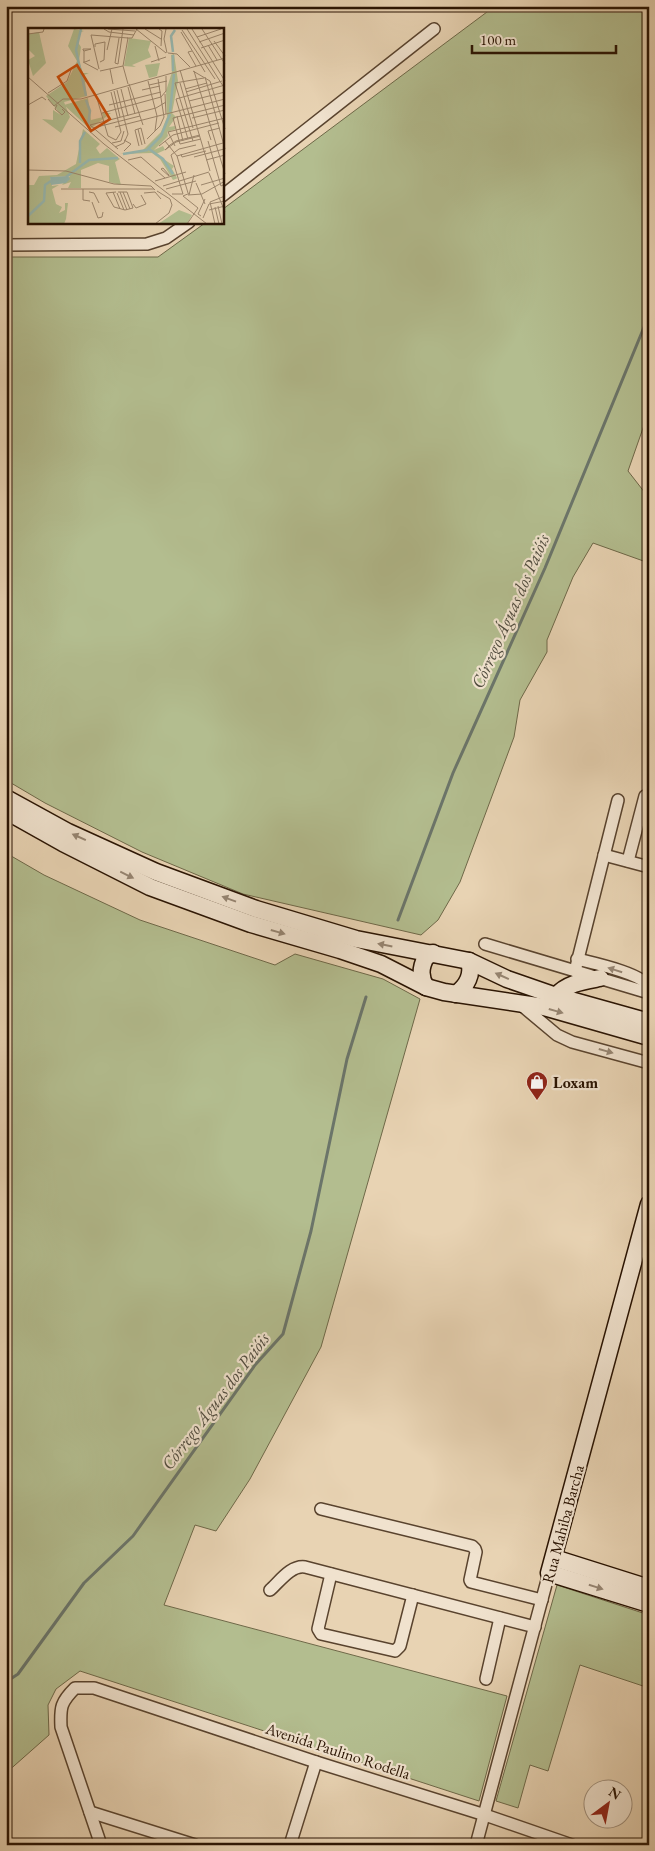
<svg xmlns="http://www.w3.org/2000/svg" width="655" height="1851" font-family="'EB Garamond',serif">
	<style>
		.green { fill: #b3bd8f; stroke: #6e6848 }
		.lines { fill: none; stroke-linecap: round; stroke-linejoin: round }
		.stream { stroke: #6b756a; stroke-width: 3 }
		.street-casing { stroke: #59432e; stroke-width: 14 }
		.secondary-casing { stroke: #291302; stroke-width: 19 }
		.street { stroke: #f0e2ce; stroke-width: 11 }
		.secondary { stroke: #f0e2ce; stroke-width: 16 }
		.oneway { fill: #968572 }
		.labels { text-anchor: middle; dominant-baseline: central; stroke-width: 4.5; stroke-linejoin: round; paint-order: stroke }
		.poi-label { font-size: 16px; font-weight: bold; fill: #291302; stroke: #f0e2ce; text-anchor: start }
		.street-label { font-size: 16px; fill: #291302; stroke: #f0e2ce }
		.water-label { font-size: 18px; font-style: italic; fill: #504c3f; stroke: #f0e2ce }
		.inset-river { fill: none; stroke: #97b7af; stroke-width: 2.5 }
		.inset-road { fill: none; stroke: #9c866c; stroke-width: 1 }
		.view { fill: #cb4e0a; fill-opacity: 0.15; stroke: #cb4e0a; stroke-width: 2.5 }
		.inset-edge { fill: none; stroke: #291302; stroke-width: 2.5 }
	</style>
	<rect width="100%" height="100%" fill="#e8d3b3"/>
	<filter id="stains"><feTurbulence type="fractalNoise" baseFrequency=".004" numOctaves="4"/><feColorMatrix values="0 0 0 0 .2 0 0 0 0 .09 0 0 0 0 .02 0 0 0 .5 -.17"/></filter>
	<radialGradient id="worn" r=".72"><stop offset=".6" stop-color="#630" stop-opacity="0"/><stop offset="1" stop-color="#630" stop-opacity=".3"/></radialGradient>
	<g class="green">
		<polygon points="495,6 649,6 649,411 628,471 649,498 649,563 593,543 573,577 547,640 547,652 520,700 514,737 460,882 438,920 421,935 243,894 142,852 45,803 6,780 6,257 158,257 205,223 222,222 223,209"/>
		<polygon points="6,853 44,875 140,920 275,965 295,954 383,979 420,999 321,1347 250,1479 216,1531 195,1525 164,1605 507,1696 479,1801 80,1671 56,1689 48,1705 49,1735 6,1773"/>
		<polygon points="557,1585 649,1615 649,1688 580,1665 548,1771 530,1765 518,1808 496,1801"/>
	</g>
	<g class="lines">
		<g class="stream">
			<polyline points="398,920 453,773 545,568 649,315"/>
			<polyline points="6,1682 18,1674 84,1583 133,1536 255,1365 283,1334 311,1231 347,1059 366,997"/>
		</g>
		<g class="street-casing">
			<g id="street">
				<polyline points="222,196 434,29"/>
				<polyline points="6,245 147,244 166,238 189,222"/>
				<polyline points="604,855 649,867"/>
				<polyline points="628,861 645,796"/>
				<polyline points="485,944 649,993"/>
				<path d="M577,959C593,963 645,974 649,988"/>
				<polyline points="575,971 618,800"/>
				<polyline points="520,1004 557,1035 572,1042 649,1063"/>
				<polyline points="321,1509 472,1546 475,1549 476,1552 470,1580 471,1582 542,1600"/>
				<polyline points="331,1574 318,1629 321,1634 395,1651 400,1646 413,1595"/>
				<path d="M270,1590C280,1581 291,1565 305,1567L535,1627"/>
				<polyline points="486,1679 500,1618"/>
				<polyline points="90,1812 195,1845"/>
				<path d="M101,1845L61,1727C60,1707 61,1702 75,1688H94L316,1762L485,1815L572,1845"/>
				<polyline points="290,1845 316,1762"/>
				<polyline points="476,1845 549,1573"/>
			</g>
		</g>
		<g class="secondary-casing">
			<g id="secondary">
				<polyline points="6,798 68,832 156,872 256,909 356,939 469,961 507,979 556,996 649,1022"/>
				<polyline points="6,811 63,843 150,887 251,924 340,950 381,964 426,987 444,992 544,1007 649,1037"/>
				<path d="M426,987C420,977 420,968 426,957L433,953"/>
				<path d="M456,994C467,986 473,974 469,961"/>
				<path d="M556,996C567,983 584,981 600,978"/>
				<polyline points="649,1204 549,1573 649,1604"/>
				<polyline points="554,1558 649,1588"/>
			</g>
		</g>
		<use href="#street" class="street"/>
		<use href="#secondary" class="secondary"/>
	</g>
	<defs><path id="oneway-solid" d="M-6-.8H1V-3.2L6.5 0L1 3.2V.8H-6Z" transform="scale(1.25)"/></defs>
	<g class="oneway">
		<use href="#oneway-solid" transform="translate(79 837) rotate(-156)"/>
		<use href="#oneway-solid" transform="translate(127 875) rotate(26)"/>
		<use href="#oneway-solid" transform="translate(229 899) rotate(-160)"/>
		<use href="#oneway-solid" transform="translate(278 932) rotate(16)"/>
		<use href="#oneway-solid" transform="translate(385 945) rotate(-169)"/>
		<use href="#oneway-solid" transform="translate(615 970) rotate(-163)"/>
		<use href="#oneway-solid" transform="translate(502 976) rotate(-156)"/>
		<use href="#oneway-solid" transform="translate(556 1011) rotate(16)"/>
		<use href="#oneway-solid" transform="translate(606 1051) rotate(16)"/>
		<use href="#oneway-solid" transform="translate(596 1587) rotate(17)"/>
	</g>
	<defs>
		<g id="shop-pin" transform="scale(1.125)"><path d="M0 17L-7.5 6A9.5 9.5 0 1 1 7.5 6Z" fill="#8f2418" stroke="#f0e2ce"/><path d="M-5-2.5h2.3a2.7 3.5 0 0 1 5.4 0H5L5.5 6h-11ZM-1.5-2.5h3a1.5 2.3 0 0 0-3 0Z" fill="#fff"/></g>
	</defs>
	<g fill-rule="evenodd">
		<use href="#shop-pin" x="537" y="1082"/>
	</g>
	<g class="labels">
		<g class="poi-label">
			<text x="553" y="1082">Loxam</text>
		</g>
		<g class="street-label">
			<text transform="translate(563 1524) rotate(-75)">Rua Mahiba Barcha</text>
			<text transform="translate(338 1751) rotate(18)">Avenida Paulino Rodella</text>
		</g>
		<g class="water-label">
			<text transform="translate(510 611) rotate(-66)">Córrego Águas dos Paióis</text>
			<text transform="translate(215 1401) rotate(-53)">Córrego Águas dos Paióis</text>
		</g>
	</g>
	<g transform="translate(28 28)">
		<rect width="196" height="196" fill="#e8d3b3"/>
		<path d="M46,1L56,3L53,4L49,13L53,19L51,33L55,45H61L56,47L60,53L57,54L59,68L36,74L42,89L33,105L14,91L25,92V82L33,87L18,68L39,54L49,33L40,18ZM11,4L18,35L5,48L0,32L7,28L0,21V6ZM101,10L123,13L120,22L123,29L104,37L108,39L96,38ZM146,26L150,53L144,85L148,89L141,99L147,98L148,101L139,104L140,108L126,122L135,118L137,122L128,126L146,138L144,141L149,150L155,148L145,152L132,131L124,125L92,126L115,122L133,104L139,89L138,63L144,44L143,27ZM132,35L129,48L121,50L117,37ZM60,70L63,92L75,89L74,85H83L62,101L36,77ZM55,101L72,116L68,120L72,126L79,120L92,131L87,134L93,157L81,154V138L70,135L53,142V160H40L43,154L34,157L42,148L22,149L24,158L31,157L24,161L28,176L34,179L31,185L37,182V175H40L38,191L36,196H0V157H6L11,148L29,147L48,136ZM151,182L164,187L159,196H130Z" fill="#b3bd8f"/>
		<path d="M40,148L42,151L38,155L23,157L22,149Z" fill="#97b7af"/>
		<path class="inset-river" d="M53,1L48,22L58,68M145,24L143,8L147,2M145,27V43M58,72L62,83L60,97M142,84L146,46M121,121L135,131L145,146M95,126L119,122L133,108L142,86M52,135V113L57,104M38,149L61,132L90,130M0,188L16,173L17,157L23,153"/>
		<path class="inset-road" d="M76,1L81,4L106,7M80,1L107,3M108,1L138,25M117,1L133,11M131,1L134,3L133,18M138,1L136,11L139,25M159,1L195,58M164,1L197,53M174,1L197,36M154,2L187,51M153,4L177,44M0,6L15,4L16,1M169,9L193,1M91,10L87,35L90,36L95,1M99,10H104L109,1M186,13L197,28M171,14L197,5M180,17L189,32M127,18L131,33M67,19V16L77,14L76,32L72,34M173,20L197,12M79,22L84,1M56,23L63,21H55V22L56,23V34H57L62,32M164,23L160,24L168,38M140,25L149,26L162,39M55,34L70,42M123,34L138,29M95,38L100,10M71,41L63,7L100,10M82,41L85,56M152,42L182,143M72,43L95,38L100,56M165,43L182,53L197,101M166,43L197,146M0,49L76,116L179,196M177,49L197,121M120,53L129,88L127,103M152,55L165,100M101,56L115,97M121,57L139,53M100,59L107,86M93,61L100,88M157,61L179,55M114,62L132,58M86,63L92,89M158,64L194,53M20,65L39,53L43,42M137,66L138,86M68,67L80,108L88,112L93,104L83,64M20,71L26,78L35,71H53L197,30M161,73L197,64M0,77L14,69L18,72M29,77L27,81L34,87L37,84L34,81M81,77L133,64M74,85L133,69L138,63V48M149,88L155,113M164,90L197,82M87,99L197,71M65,100L112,88M113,100L117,116M110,101L114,117M172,107L148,113L142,117L137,122L148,114L172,108M119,111L132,98L136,89L130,51M160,111L148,71L197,57M183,112L180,103L192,100M137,113L149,128L160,165M165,113L147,55L176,50M180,113L193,158L197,156M84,115L93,113L96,103M152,116L145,90L197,77M152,116L173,111M111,118L107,102L113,100M131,118L145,107L191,95M147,118L140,104L197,90M87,119L96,115L100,106L89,62M90,121L62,97L128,80L138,74M96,123L103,116L96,112M153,126L154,129L178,123M149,128L195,115M166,129L196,121M100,132L113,129L137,150M178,132L197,127M135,140L141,147V148L133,141ZM0,142L38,143L86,156L123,158L127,162M181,145L197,184M127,153L158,144M168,155L177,176M173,157L197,150M135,158L181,144M33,161H126M55,161V172L62,173M138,161L168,153M61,164L66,165L71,175M85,164L92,181M88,164L78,165L86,179L97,182L105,180L99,164H90M92,164L99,182M95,164L102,181M89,165L96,182M116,165L127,164L133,171M144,166H155L143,127L151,121L168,117M160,167L174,166L197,153M161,167L166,147M64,174L70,190L74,189L75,184M105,176L108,180L118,176L113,167M190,178L194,196M187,179L191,196M181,182L197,178M173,188L170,186L177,171M175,190L181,176L197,173M127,196L141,185L144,177L142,171L129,163M159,196L170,180L155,168L162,165M187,196L182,174L197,168"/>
		<path class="view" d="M49,37L82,91L63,103L30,49Z"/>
		<rect width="196" height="196" class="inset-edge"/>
	</g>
	<rect width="655" height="1851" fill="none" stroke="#e8d3b3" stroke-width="25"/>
	<rect x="8" y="8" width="640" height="1836" fill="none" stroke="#291302" stroke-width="2.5"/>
	<rect x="12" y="12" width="630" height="1826" fill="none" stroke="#291302"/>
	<g transform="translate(608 1804) rotate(32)"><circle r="24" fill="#f0e2ce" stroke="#a08f7c"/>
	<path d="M0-4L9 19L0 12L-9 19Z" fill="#8f2418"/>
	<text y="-8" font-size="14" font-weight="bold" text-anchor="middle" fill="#291302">N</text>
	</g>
	<path d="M472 45v8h144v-8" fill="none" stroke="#291302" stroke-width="2.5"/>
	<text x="480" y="45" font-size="15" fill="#291302" stroke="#f0e2ce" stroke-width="4" paint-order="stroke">100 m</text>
	<rect width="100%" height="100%" filter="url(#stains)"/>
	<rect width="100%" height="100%" fill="url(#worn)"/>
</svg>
